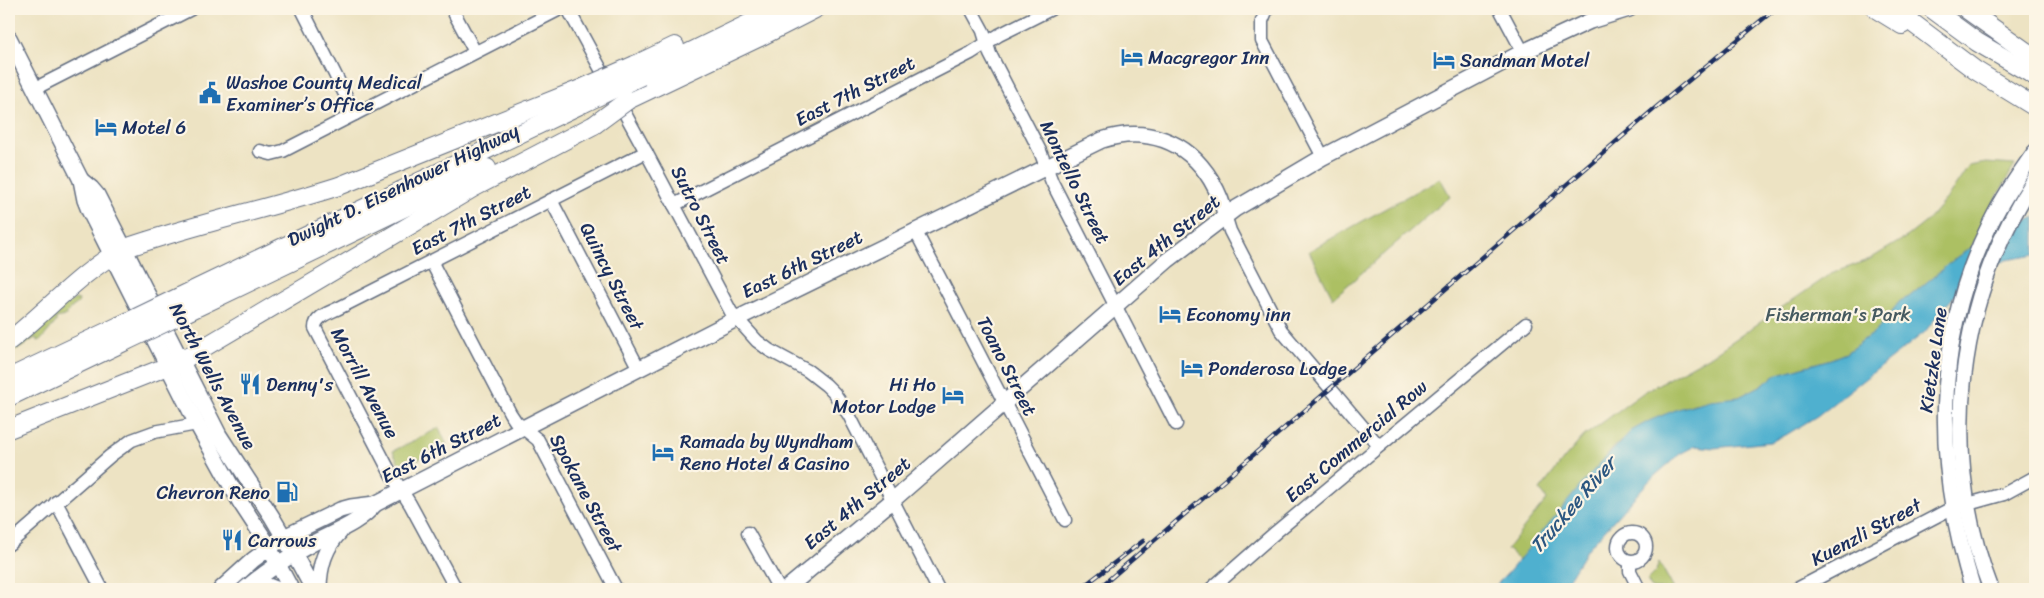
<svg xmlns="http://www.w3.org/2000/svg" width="2044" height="598" font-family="Sriracha,sans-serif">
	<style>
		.green { fill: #acc064; stroke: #647861 }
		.water { fill: #50b0cf; stroke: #367096 }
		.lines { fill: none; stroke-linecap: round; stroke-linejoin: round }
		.minor-casing { stroke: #646e81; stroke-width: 15 }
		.major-casing { stroke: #646e81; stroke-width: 18 }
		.highway-casing { stroke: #646e81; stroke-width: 20 }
		.minor { stroke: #fff; stroke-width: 12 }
		.major { stroke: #fff; stroke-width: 15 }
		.highway { stroke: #fff; stroke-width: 18 }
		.rail-casing { stroke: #1b2f5e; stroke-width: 4.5 }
		.rail { stroke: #fcf5e5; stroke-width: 2.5; stroke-dasharray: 8; stroke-linecap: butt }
		.highway-bridge-casing { stroke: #646e81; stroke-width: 20; stroke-linecap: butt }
		.highway-bridge { stroke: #fff; stroke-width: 18 }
		.labels { text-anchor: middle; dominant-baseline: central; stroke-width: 4.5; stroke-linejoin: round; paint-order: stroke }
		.poi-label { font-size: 19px; fill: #1b2f5e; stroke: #fcf5e5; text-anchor: start }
		.street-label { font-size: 19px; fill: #1b2f5e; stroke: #fcf5e5 }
		.park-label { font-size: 19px; fill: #465a60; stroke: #fcf5e5 }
		.water-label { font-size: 20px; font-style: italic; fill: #2b5680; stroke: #fcf5e5 }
	</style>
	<rect width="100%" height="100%" fill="#fcf5e5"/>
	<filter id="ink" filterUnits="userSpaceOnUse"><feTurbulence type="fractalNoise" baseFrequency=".02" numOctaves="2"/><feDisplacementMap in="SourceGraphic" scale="10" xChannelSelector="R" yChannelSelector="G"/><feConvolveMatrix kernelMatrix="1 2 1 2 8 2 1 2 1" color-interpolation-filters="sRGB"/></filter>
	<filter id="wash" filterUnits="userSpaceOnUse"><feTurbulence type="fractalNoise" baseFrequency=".0096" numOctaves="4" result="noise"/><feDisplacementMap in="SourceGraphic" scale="20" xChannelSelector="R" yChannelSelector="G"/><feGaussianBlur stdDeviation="1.12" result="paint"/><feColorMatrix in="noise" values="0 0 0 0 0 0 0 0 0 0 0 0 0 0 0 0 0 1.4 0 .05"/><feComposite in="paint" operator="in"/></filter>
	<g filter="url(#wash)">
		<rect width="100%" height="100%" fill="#ede3c3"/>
		<g class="green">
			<polygon points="1986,163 2015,165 1991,207 1971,248 1957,257 1909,297 1900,301 1877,330 1846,353 1831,359 1775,375 1764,384 1739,397 1694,404 1664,415 1642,425 1615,446 1519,560 1507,549 1547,499 1540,490 1564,459 1584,436 1644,392 1715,353 1831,274 1870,259 1908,236 1927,221 1948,197 1969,166"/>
			<polygon points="1440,178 1450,196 1333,298 1309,251"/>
			<path d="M75,299L79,300L78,303L70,309L65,316L56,318V322L41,340L38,341L36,338C27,341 21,352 10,349L29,334L39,332V329L44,322L52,320L55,312L61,311L64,306Z"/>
			<polygon points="439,428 447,445 401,468 393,451"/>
			<polygon points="1659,562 1674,589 1652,589 1647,580 1656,571"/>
		</g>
		<polygon class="water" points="2035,217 2035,255 2006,260 1978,275 1963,287 1941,311 1925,332 1817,416 1786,435 1770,442 1714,448 1695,446 1680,454 1650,480 1586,551 1570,577 1556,589 1492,589 1508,573 1592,472 1631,431 1651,420 1678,409 1710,400 1739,397 1764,384 1775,375 1831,359 1846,353 1877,330 1900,301 1909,297 1957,257 1982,241"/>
	</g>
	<g filter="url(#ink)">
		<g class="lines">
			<g class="minor-casing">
				<g id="minor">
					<polyline points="302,9 355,114"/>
					<polyline points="452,9 475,52"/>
					<polyline points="568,9 646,152 731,312 757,341 769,350 808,371 826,385 834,393 849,415 938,589"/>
					<polyline points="971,9 983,31 990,54 1040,151 1052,182 1176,424"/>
					<polyline points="1267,9 1262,21 1262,41 1323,157"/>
					<polyline points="1500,9 1523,52"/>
					<polyline points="34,89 191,9"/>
					<polyline points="260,151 271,154 283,151 560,9"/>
					<polyline points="551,200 639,369"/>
					<polyline points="674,205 971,53 999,35 1051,9"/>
					<polyline points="1225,215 1230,231 1281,330 1379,446"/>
					<polyline points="915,230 1065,520"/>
					<polyline points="431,261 510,413 516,422 538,440 616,589"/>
					<polyline points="56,502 102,589"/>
					<polyline points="1968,504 2004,494 2035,477"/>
					<circle cx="1632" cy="547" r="14"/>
					<polyline points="748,533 779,589"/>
					<polyline points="9,544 110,456 132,440 154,432 197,424"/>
					<polyline points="1630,561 1630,571 1639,589"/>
					<path d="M456,589L410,504L391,474L315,328C315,317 328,313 337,309L646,152"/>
					<polyline points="1211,589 1276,532 1526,324"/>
					<polyline points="1797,589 1952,508"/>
				</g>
			</g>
			<g class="major-casing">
				<g id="major">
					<polyline points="9,38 81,180 85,200 89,210 197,424 240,502 265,540 291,589"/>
					<polyline points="81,180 91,188 97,195 219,435 272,517 299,563 313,589"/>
					<path d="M221,589L253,560L284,537L340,510L351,507L375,504L736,319L1102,140C1145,126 1187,140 1211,180C1218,192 1223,202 1225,215"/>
					<path d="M245,589C264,573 284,559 306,547C329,533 357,526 375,504"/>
					<polyline points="248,589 263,584 276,589"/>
					<path d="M319,589C319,567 324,548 340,532"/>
					<polyline points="786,589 893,500 1168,260 1235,209 1323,157 1523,52 1590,21 1629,9"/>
					<path d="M1973,589C1935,467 1932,339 1991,222C2003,198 2019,174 2035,152"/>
					<path d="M1991,589C1938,454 1956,299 2035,179"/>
				</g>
			</g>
			<g class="highway-casing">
				<g id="highway">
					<polyline points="1876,9 1902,25"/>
					<polyline points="1894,9 1975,70 2035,107"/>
					<polyline points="1932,9 1977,42 2035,76"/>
					<polyline points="1966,9 2035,58"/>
					<polyline points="635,65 675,46"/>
					<polyline points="641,76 779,9"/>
					<polyline points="628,100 758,38 815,9"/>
					<polyline points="179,297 584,103"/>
					<polyline points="185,313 487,168"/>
					<path d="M9,341C47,311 81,272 123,249C194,224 268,209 339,186L583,88"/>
					<polyline points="9,378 119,326"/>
					<polyline points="9,397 126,341"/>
					<polyline points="9,429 181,361 473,188 594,125"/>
				</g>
			</g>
			<use href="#minor" class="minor"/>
			<use href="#major" class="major"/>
			<use href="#highway" class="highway"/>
			<g class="rail-casing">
				<g id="rail">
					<polyline points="1080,589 1143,541"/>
					<polyline points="1098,589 1653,110 1775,9"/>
				</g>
			</g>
			<use href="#rail" class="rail"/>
			<g class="highway-bridge-casing">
				<g id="highway-bridge">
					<polyline points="583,88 635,65"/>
					<polyline points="584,103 641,76"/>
					<polyline points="594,125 628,100"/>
					<polyline points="119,326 179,297"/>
					<polyline points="126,341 185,313"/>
				</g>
			</g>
			<use href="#highway-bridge" class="highway-bridge"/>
		</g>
	</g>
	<defs>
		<g id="hotel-bare" transform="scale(1.725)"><path d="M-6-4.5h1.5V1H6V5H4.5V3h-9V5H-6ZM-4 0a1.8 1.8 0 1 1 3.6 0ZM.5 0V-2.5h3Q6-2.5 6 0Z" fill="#1f6fb2" stroke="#fcf5e5" stroke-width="2.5" paint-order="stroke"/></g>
		<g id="civic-bare" transform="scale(1.725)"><path d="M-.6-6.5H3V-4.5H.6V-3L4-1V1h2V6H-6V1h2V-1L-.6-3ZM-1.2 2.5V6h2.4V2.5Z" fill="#1f6fb2" stroke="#fcf5e5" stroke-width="2.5" paint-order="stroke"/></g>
		<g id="restaurant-bare" transform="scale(1.725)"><path d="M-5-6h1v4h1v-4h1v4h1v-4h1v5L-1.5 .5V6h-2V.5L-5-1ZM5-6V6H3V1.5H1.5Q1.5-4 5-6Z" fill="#1f6fb2" stroke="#fcf5e5" stroke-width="2.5" paint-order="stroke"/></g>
		<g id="fuel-bare" transform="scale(1.725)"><path d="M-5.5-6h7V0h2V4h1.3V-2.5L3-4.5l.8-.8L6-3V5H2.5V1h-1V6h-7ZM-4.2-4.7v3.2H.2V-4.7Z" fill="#1f6fb2" stroke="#fcf5e5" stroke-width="2.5" paint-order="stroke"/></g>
	</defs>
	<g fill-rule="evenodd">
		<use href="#hotel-bare" x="1132" y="57"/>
		<use href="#hotel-bare" x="1444" y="60"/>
		<use href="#civic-bare" x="210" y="93"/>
		<use href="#hotel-bare" x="106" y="127"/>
		<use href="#hotel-bare" x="1170" y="314"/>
		<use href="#hotel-bare" x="1192" y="368"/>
		<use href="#restaurant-bare" x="250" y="384"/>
		<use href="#hotel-bare" x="953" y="395"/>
		<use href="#hotel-bare" x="663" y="452"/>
		<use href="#fuel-bare" x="287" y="492"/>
		<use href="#restaurant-bare" x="232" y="540"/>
	</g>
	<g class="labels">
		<g class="poi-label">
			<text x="1148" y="57">Macgregor Inn</text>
			<text x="1460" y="60">Sandman Motel</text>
			<text x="226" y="82">Washoe County Medical<tspan x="226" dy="22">Examiner’s Office</tspan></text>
			<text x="122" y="127">Motel 6</text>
			<text x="1186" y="314">Economy inn</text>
			<text x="1208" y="368">Ponderosa Lodge</text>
			<text x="266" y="384">Denny's</text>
			<text x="936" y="384" text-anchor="end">Hi Ho<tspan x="936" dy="22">Motor Lodge</tspan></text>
			<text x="680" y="441">Ramada by Wyndham<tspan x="680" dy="22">Reno Hotel &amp; Casino</tspan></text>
			<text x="270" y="492" text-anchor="end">Chevron Reno</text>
			<text x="248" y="540">Carrows</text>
		</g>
		<g class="street-label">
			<text transform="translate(855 91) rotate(-27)">East 7th Street</text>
			<text transform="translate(1075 182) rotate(64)">Montello Street</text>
			<text transform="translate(403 185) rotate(-26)">Dwight D. Eisenhower Highway</text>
			<text transform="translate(701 215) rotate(63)">Sutro Street</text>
			<text transform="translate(471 220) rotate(-27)">East 7th Street</text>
			<text transform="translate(1166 240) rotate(-39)">East 4th Street</text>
			<text transform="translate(802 264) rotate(-26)">East 6th Street</text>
			<text transform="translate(612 276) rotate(63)">Quincy Street</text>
			<text transform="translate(1933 360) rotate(-82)">Kietzke Lane</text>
			<text transform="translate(1007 366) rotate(63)">Toano Street</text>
			<text transform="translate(213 376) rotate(62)">North Wells Avenue</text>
			<text transform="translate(365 383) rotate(62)">Morrill Avenue</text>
			<text transform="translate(1356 441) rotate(-40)">East Commercial Row</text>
			<text transform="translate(441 448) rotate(-27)">East 6th Street</text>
			<text transform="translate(586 493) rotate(62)">Spokane Street</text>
			<text transform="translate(857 503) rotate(-40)">East 4th Street</text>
			<text transform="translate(1866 532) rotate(-28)">Kuenzli Street</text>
		</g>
		<g class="park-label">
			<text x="1838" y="314">Fisherman's Park</text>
		</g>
		<g class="water-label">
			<text transform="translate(1573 505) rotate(-49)">Truckee River</text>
		</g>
	</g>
	<rect width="2044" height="598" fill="none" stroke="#fcf5e5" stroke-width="30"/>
</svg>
